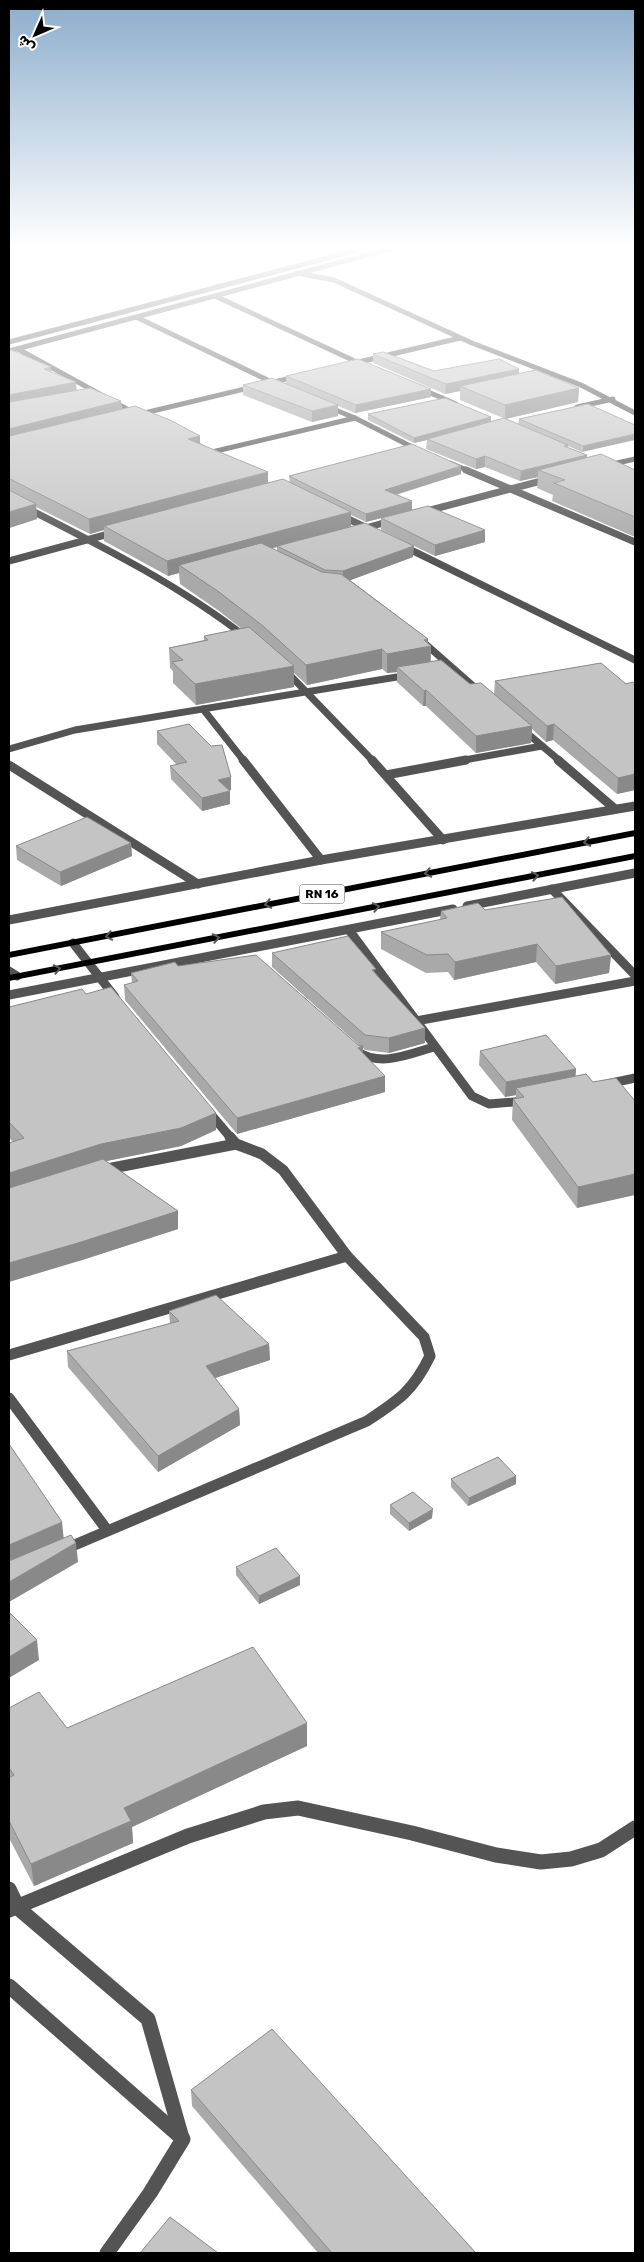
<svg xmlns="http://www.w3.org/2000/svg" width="644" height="2262" font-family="Rubik,'Noto Naskh Arabic',sans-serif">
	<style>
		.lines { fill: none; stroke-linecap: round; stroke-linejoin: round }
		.minor-far4 { stroke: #545454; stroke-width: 5 }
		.minor-far3 { stroke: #545454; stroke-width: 7 }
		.minor-far2 { stroke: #545454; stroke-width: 9 }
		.minor-far1 { stroke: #545454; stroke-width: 11 }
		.minor { stroke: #545454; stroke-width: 15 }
		.tertiary { stroke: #545454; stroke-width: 5 }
		.primary { fill: #000; fill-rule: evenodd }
		.wall { fill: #a9a9a9; fill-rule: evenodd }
		.shaded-wall { fill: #898989 }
		.building { fill: #c4c4c4; stroke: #898989 }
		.oneway { stroke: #595959 }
		.labels { text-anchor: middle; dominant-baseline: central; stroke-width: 4; stroke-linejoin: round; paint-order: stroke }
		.shield { fill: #fff; stroke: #4c4c4c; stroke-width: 1 }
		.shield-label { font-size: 12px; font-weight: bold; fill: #000 }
	</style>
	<rect width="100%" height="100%" fill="#fff"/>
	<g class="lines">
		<g class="minor-far4">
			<polyline points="297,273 334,280 472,343 581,385 635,413"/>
			<polyline points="215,296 359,363"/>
			<polyline points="136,317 274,383"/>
			<polyline points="18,349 136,414"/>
			<polyline points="350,364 460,338"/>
			<polyline points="419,388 456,404"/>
			<polyline points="577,407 613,399"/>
			<polyline points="136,415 299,376"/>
			<polyline points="355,418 420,451"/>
			<polyline points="212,452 355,418 326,406"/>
			<polyline points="450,463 469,471"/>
			<polyline points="608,465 635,459"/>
		</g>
		<g class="minor-far3">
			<polyline points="466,470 635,542"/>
			<path d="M9,499C91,541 174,581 247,638"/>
			<polyline points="423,512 549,479"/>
			<polyline points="340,515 369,529"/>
			<polyline points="362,529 394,520"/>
			<polyline points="403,546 635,660"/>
			<polyline points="9,561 116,532"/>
			<polyline points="422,641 480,692"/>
			<polyline points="285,670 373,761"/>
			<polyline points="203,709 244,761"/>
			<polyline points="521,728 560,761"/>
			<polyline points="9,749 75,730 409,675"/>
			<polyline points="459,761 542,746"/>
		</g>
		<g class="minor-far2">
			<polyline points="243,760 321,860"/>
			<polyline points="372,760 443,840"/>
			<polyline points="558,760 615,809"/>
			<polyline points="9,765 198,884"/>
			<polyline points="386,775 466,760"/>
			<polyline points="552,889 635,975"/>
			<polyline points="467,906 635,873"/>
			<polyline points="9,920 321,860 635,806"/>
			<polyline points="349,930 472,1096 489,1104 527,1101"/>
			<polyline points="73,943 115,997"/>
			<polyline points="9,971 17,976"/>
			<polyline points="9,995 453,909"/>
			<polyline points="416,1021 635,981"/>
			<path d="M358,1052C382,1067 409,1054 434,1047"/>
			<polyline points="607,1084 635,1078"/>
			<polyline points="208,1111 231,1138"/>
		</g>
		<g class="minor-far1">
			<polyline points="102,1170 236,1144"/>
			<polyline points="9,1355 347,1256"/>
			<polyline points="9,1398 107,1530"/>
			<path d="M65,1549L367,1421C399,1400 413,1391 430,1356L424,1337L347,1256L283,1170L262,1154L236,1144L230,1137"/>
		</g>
		<g class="minor">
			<polyline points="9,1889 18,1908 148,2019 182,2138"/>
			<polyline points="9,1910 188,1836 264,1812 298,1808 412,1833 496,1855 541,1862 571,1859 601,1850 635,1828"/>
			<polyline points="9,1986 183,2139 150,2193 107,2253"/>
		</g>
		<g class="tertiary">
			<polyline points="9,342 369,247"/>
			<polyline points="9,351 397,247"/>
		</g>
		<g class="primary">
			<polygon points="635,830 635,836 9,958 9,952"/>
			<polygon points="635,853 635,859 9,981 9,975"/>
		</g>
	</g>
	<g class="wall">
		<path d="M9,351L51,367V372L76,382V390L121,401L122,409L200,436V443L268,483H290L289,476L461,466V474L396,495L412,510L485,530V542L435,556L381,530V518L366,522L351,515V527L413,557L350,580L428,639V644L431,646V661L470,684L494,694L495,681L635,684V790L617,794L553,740L546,742L532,729L531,743L476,753L426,706H423L397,682V672L387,673L382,669L307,685L294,673V687L196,705L173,683V671L170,668L169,648L204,640V636L242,629L219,611L180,584L179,573L168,576L104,541V530L90,534L36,507L37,519L9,528ZM277,547V551L271,548Z"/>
		<polygon points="373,354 434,371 519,373 579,388 578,402 506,419 518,424 519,419 588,404 582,452 568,446 568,448 587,455 587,457 635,470 635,537 552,501 553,495 537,488 538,477 520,481 485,467 476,469 426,449 427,440 414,443 368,420 368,414 491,417 491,422 503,418 460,400 460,391 445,394 373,363"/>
		<polygon points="286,376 431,397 355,413 338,406 338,416 312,422 243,395 243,385 286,384"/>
		<polygon points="157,731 231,790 229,790 230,804 202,811 171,779 170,766 177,765 157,744"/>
		<polygon points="131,843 132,856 61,886 17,860 16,846"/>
		<polygon points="485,910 611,955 609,973 555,984 536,962 454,980 448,972 426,973 381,949 381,932 440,920 441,911"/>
		<polygon points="272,953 376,974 425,1043 389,1053 365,1050 363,1048 363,1053 385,1076 385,1092 237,1134 125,1000 124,985 132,983 131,973 178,966 359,1045 272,967"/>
		<polygon points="86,994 216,1113 216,1130 181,1146 106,1161 178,1211 178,1229 79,1261 13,1142 9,1138 9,1007"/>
		<polygon points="480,1051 576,1069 575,1076 593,1082 577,1208 512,1120 513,1099 516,1099 516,1095 505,1097 479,1065"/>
		<polygon points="169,1311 269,1344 270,1360 215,1378 239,1409 240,1425 158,1472 68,1367 67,1351 170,1324"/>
		<polygon points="516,1476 516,1484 468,1506 451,1487 451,1479"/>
		<polygon points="390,1505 432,1518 409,1531 390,1514"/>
		<polygon points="236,1567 300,1585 259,1604 236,1575"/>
		<polygon points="9,1708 67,1728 307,1746 132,1827 133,1843 34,1886 9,1838"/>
		<polygon points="191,2090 476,2253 318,2253 192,2106"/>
	</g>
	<g class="shaded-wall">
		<polygon points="51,367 52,381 44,369"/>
		<polygon points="519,369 519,378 460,386 460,391 445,394 446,384"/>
		<polygon points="76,382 77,395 9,409 9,395"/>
		<polygon points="579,388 578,402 505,419 505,405"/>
		<polygon points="431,389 431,397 355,413 356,405"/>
		<polygon points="121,401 122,414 9,443 9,429"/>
		<polygon points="338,405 338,416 312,422 312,411"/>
		<polygon points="491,417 491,423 427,439 427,440 414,443 414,438"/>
		<polygon points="635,434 635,440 582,452 583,446"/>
		<polygon points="200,436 200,450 188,439"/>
		<polygon points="587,455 586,465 538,470 538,477 520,481 521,471"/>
		<polygon points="485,456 485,467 476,469 476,459"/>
		<polygon points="461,466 461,474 384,498 385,490"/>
		<polygon points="268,472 268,486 104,526 104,530 90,534 89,519"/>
		<polygon points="412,501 412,510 366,522 366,514"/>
		<polygon points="36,504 37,519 9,528 9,512"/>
		<polygon points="351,512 351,527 188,571 179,565 179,573 168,576 167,561"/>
		<polygon points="485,530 485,542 435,556 435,545"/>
		<polygon points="414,546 413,557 343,583 343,571"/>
		<polygon points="428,639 428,647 431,646 430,666 397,667 397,672 387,673 387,654"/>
		<polygon points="382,649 382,669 307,685 306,665"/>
		<polygon points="294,666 294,687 196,705 195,684"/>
		<polygon points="426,690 426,706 423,706 424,691"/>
		<polygon points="554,724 553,740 546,742 547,726"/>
		<polygon points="532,726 531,743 476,753 476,736"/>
		<polygon points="635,774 635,790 617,794 618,778"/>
		<polygon points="231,777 231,790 219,793 218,780"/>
		<polygon points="230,791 230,804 202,811 202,798"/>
		<polygon points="131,843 132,856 61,886 60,872"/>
		<polygon points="537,944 536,962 454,980 455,962"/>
		<polygon points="611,955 609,973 555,984 556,966"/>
		<polygon points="425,1028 425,1043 389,1053 389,1038"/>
		<polygon points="363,1046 363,1062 358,1048"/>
		<polygon points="576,1069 575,1084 516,1088 516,1095 505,1097 506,1082"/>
		<polygon points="385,1076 385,1092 237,1134 237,1118"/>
		<polygon points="216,1113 216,1130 181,1146 102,1162 9,1191 9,1173 101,1144"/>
		<polygon points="635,1174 635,1195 577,1208 578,1187"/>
		<polygon points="178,1211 178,1229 79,1261 9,1282 9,1263"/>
		<polygon points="269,1344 270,1360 206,1381 206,1366"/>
		<polygon points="239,1409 240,1425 158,1472 158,1456"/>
		<polygon points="516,1476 516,1484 468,1506 469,1498"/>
		<polygon points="433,1509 432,1518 409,1531 409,1523"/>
		<polygon points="62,1522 64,1541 9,1565 9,1545"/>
		<polygon points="76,1543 78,1562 9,1602 9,1582"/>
		<polygon points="300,1576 300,1585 259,1604 259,1596"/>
		<polygon points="37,1640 39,1660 9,1678 9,1657"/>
		<polygon points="307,1723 307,1746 132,1827 133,1843 34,1886 31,1864 124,1808"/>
	</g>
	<g class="building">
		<polygon points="11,350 51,367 44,369 76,382 9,395 9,351"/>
		<polygon points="383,352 434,371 499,359 519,369 446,384 373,354"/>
		<polygon points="358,359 431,389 356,405 286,376"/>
		<polygon points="536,370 579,388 505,405 460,386"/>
		<polygon points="272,378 338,405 312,411 243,385"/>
		<polygon points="90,388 121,401 9,429 9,402"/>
		<polygon points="445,398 491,417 414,438 368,414"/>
		<polygon points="588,404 635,425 635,434 583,446 519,419"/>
		<polygon points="135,406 170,420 200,436 188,439 268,472 89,519 10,479 9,480 9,436"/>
		<polygon points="504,418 568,445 564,446 587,455 521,471 485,456 476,459 427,439"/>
		<polygon points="412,444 461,466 385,490 412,501 366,514 289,476"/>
		<polygon points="601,454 635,470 635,517 554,483 565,480 538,470"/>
		<polygon points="283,479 351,512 167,561 104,526"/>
		<polygon points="9,490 36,504 9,512"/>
		<polygon points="428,506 485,530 435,545 381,518"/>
		<polygon points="365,523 414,546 343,571 325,570 277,546"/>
		<polygon points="261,543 322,572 341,574 428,639 424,640 431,646 387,654 382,649 306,665 263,626 219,592 179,565"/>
		<polygon points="249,627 294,666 195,684 172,662 183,660 169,648 208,640 204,636"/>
		<polygon points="441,660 470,684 481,683 532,726 476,736 426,690 424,691 397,667"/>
		<polygon points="601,663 626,684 633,682 635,684 635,774 618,778 554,724 547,726 495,681"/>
		<polygon points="189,724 211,746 222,745 231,777 218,780 230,791 202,798 170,766 187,762 157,731"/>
		<polygon points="87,817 131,843 60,872 16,846"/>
		<polygon points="562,897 611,955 556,966 537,944 455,962 448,954 427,955 381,932 447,918 441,911 478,903 485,910"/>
		<polygon points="348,936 376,969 372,970 425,1028 389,1038 365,1035 272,953"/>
		<polygon points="256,955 358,1045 363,1046 358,1048 385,1076 237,1118 124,985 138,981 131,973 175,962 178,966"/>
		<polygon points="111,987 216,1113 181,1128 101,1144 9,1173 9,1143 24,1138 9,1122 9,1007 82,989 86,994"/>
		<polygon points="546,1035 576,1069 506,1082 480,1051"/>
		<polygon points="586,1074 593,1082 616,1078 635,1101 635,1174 578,1187 513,1099 524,1097 516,1088"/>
		<polygon points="103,1159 178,1211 78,1243 9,1263 9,1188"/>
		<polygon points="216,1295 269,1344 206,1366 239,1409 158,1456 67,1351 179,1321 169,1311"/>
		<polygon points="9,1444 62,1522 9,1545"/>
		<polygon points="498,1457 516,1476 469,1498 451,1479"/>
		<polygon points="413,1492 433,1509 409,1523 390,1505"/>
		<polygon points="71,1535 76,1543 9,1582 9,1561"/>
		<polygon points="276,1548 300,1576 259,1596 236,1567"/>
		<polygon points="9,1612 37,1640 9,1657"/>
		<polygon points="253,1647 307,1723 124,1808 131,1821 31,1864 9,1821 9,1778 14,1775 9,1768 9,1708 39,1692 67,1728"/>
		<polygon points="272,2029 476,2253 332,2253 191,2090"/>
		<polygon points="170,2217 218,2253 140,2253"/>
	</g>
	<defs><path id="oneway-chevron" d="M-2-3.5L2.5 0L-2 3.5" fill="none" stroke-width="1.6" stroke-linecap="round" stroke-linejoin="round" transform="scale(1.25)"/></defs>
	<g class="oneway">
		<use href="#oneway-chevron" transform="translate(587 842) rotate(169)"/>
		<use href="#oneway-chevron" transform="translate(428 873) rotate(169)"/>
		<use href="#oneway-chevron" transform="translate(535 876) rotate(-11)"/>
		<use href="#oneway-chevron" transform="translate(268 904) rotate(169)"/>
		<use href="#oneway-chevron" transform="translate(376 907) rotate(-11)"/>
		<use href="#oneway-chevron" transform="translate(109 936) rotate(169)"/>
		<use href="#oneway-chevron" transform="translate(216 938) rotate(-11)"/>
		<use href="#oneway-chevron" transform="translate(57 969) rotate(-11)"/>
	</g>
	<linearGradient id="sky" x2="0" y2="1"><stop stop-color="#8cadcc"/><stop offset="0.44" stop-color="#fff"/><stop offset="1" stop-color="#fff" stop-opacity="0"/></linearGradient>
	<rect width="644" height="563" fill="url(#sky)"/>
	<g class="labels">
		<rect class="shield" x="299.5" y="884.5" width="45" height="19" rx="4"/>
		<g class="shield-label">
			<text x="322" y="894">RN 16</text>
		</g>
	</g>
	<rect width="644" height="2262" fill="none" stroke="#000000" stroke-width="20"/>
	<g transform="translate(35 35) rotate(225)" stroke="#ffffff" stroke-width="4" paint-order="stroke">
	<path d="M0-4L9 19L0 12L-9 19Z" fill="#000000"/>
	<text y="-8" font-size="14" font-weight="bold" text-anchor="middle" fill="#000000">ش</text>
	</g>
</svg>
